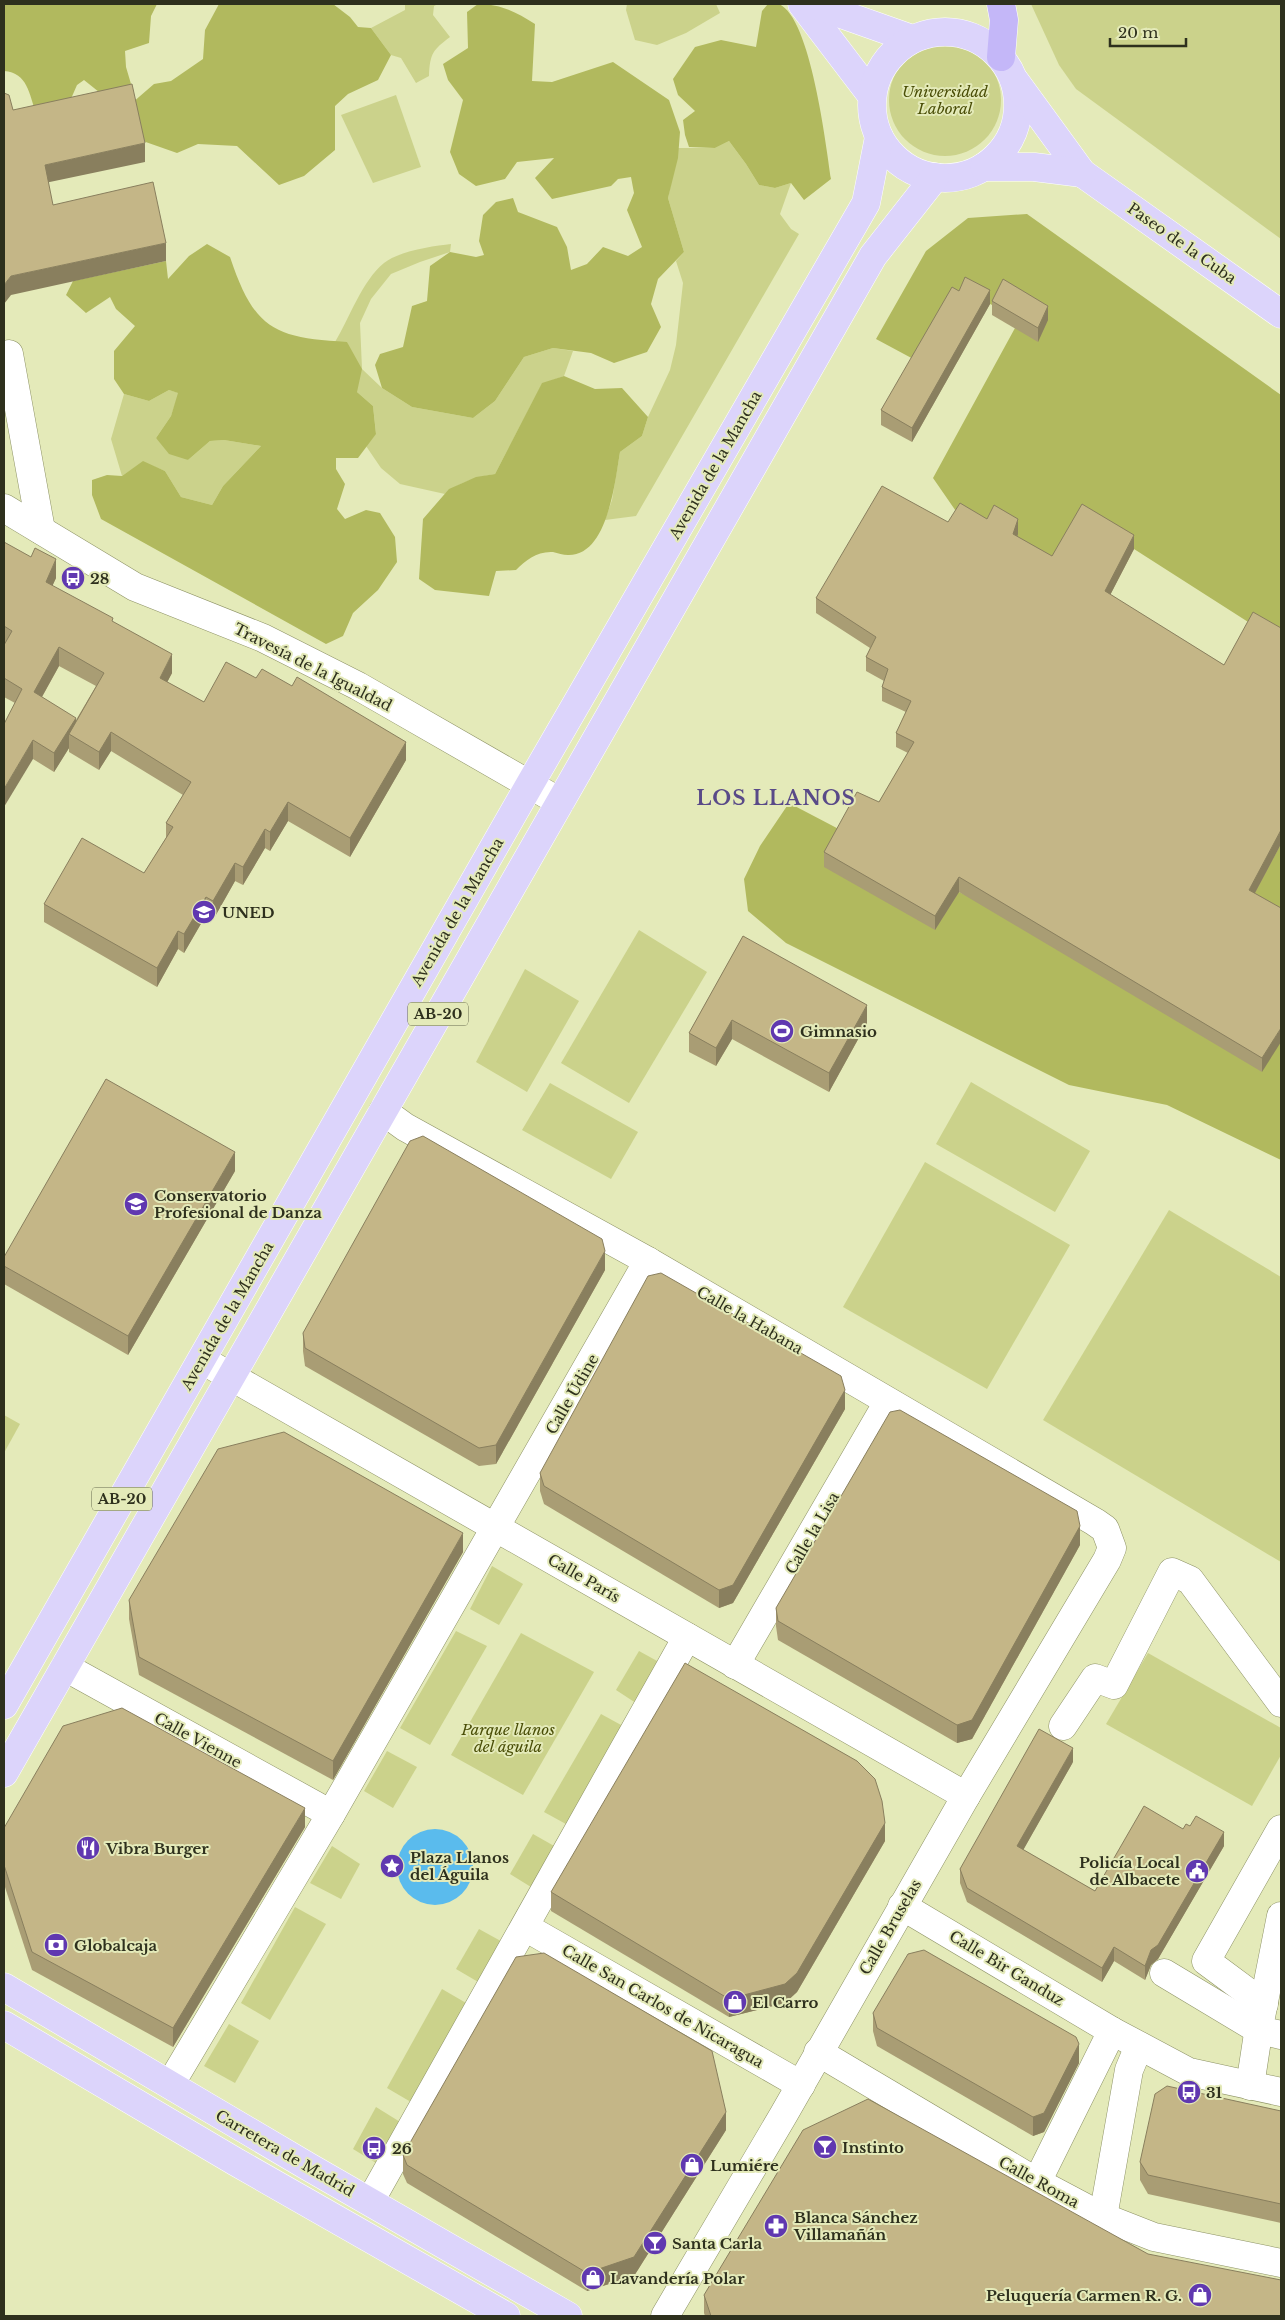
<svg xmlns="http://www.w3.org/2000/svg" width="1285" height="2320" font-family="'Libre Baskerville',serif">
	<style>
		.green { fill: #cbd28b }
		.forest { fill: #b1b95e }
		.water { fill: #5abbed }
		.lines { fill: none; stroke-linecap: round; stroke-linejoin: round }
		.minor-casing { stroke: #8d9265; stroke-width: 29 }
		.major-casing { stroke: #fff; stroke-width: 29 }
		.highway-casing { stroke: #fff; stroke-width: 29 }
		.minor { stroke: #fff; stroke-width: 28 }
		.major { stroke: #dcd4fb; stroke-width: 28 }
		.highway { stroke: #c4b7f8; stroke-width: 28 }
		.wall { fill: #a99d74; fill-rule: evenodd }
		.shaded-wall { fill: #897f5e }
		.building { fill: #c4b687; stroke: #897f5e }
		.labels { text-anchor: middle; dominant-baseline: central; stroke-width: 4; stroke-linejoin: round; paint-order: stroke }
		.shield { fill: #e4eab9; stroke: #65684c; stroke-width: 1 }
		.shield-label { font-size: 14px; font-weight: bold; fill: #2e301d }
		.park-label { font-size: 15px; font-style: italic; fill: #4a4e07; stroke: #e4eab9 }
		.street-label { font-size: 15px; fill: #2e301d; stroke: #e4eab9 }
		.poi-label { font-size: 15px; font-weight: bold; fill: #2e301d; stroke: #e4eab9; text-anchor: start }
		.district-label { font-size: 20px; font-weight: bold; letter-spacing: 1px; fill: #594a88; stroke: #e4eab9 }
	</style>
	<rect width="100%" height="100%" fill="#e4eab9"/>
	<g class="green">
		<path d="M405,4H438L434,6L433,15L450,37C433,50 430,53 429,76L416,83L401,58L391,55L371,28L405,10Z"/>
		<polygon points="627,4 716,4 720,13 686,33 657,45 635,40 626,10"/>
		<polygon points="1031,4 1281,4 1281,239 1076,89 1059,65"/>
		<circle cx="945" cy="100" r="56"/>
		<polygon points="396,95 421,167 373,183 341,115"/>
		<polygon points="729,141 746,164 759,185 775,188 791,183 780,214 791,229 799,234 636,516 605,520 612,500 620,452 642,436 648,417 670,370 676,345 683,283 676,261 684,252 668,198 678,148 715,148"/>
		<path d="M451,244L450,252L420,262L391,274L371,299L360,323L362,369L382,388L412,407L473,418L495,401L524,357L553,348L573,351L564,376L542,384L495,474C476,477 460,482 445,494L400,484L381,468L366,446L376,433L373,406L357,392L347,342H335C350,317 362,281 384,263C399,251 433,246 451,244Z"/>
		<polygon points="169,390 179,393 171,416 156,438 188,460 210,441 224,440 261,446 223,486 212,505 181,497 165,471 143,462 122,476 111,439 124,394 149,401"/>
		<polygon points="639,930 707,972 629,1103 561,1063"/>
		<polygon points="525,969 579,1001 527,1092 476,1062"/>
		<polygon points="971,1082 1090,1151 1055,1212 936,1144"/>
		<polygon points="550,1083 638,1132 611,1179 522,1130"/>
		<polygon points="925,1162 1070,1245 987,1389 843,1307"/>
		<polygon points="1169,1210 1281,1277 1281,1562 1043,1420"/>
		<polygon points="4,1415 20,1424 4,1453"/>
		<polygon points="492,1566 523,1584 499,1625 470,1609"/>
		<polygon points="456,1631 487,1646 430,1745 400,1728"/>
		<polygon points="521,1633 594,1672 523,1795 451,1755"/>
		<polygon points="639,1651 668,1667 645,1709 616,1690"/>
		<polygon points="1148,1653 1281,1728 1281,1755 1252,1806 1106,1724"/>
		<polygon points="601,1714 632,1731 575,1829 544,1812"/>
		<polygon points="387,1751 417,1767 393,1808 364,1791"/>
		<polygon points="533,1834 563,1851 539,1892 510,1874"/>
		<polygon points="332,1846 360,1864 341,1899 310,1883"/>
		<polygon points="295,1907 326,1924 270,2020 241,2003"/>
		<polygon points="479,1929 508,1945 485,1986 456,1969"/>
		<polygon points="442,1989 473,2007 416,2105 387,2088"/>
		<polygon points="229,2024 259,2041 235,2083 204,2066"/>
		<polygon points="376,2107 405,2125 381,2166 353,2149"/>
	</g>
	<g class="forest">
		<path d="M4,4H157L151,16L149,43L125,51L126,67L131,84L122,99L104,96L84,80L77,85L70,101L36,113C29,94 28,73 4,71Z"/>
		<polygon points="219,4 333,4 350,17 358,27 371,28 391,55 378,80 348,94 335,106 335,150 304,176 279,185 237,146 198,144 177,153 140,140 132,103 154,84 171,81 203,59 205,30"/>
		<path d="M478,4C501,4 516,12 535,24L532,81L552,82L613,62L669,100L680,132L678,158L668,198L684,252L658,279L651,304L661,327L647,352L614,363L591,353L553,348L524,357L495,401L473,418L412,407L382,388L375,365L380,354L403,347L412,306L427,301L430,266L450,252L476,257L484,255L479,241L483,215L496,202L513,198L518,212L557,227L567,247L571,270L587,264L603,247L628,256L642,247L627,210L634,193L631,177L618,179L611,186L552,199L535,178L554,158L517,162L505,179L476,186L459,174L450,152L463,100L448,80L443,64L468,48L467,12Z"/>
		<path d="M768,4C771,4 776,3 779,4C811,18 826,146 831,179L804,200L791,183L775,188L759,185L746,164L729,141L715,148L689,147L685,135L683,120L695,111L678,95L673,79L695,47L721,40L756,47L762,11Z"/>
		<polygon points="1027,214 1281,395 1281,643 1134,549 1082,519 1052,570 960,517 933,478 1015,328 996,307 965,291 917,361 876,339 926,251 968,218"/>
		<path d="M207,244L230,257C254,329 274,338 347,342L362,369L357,392L373,406L376,434L358,458H336V469L345,484L337,509L345,519L366,510L380,513L395,537L397,562L378,590L353,613L343,636L326,644L101,519L92,495V480L107,475L122,476L143,461L165,471L181,497L212,505L223,486L261,446L224,440L210,441L188,460L169,454L156,438L171,416L178,393L169,390L149,401L124,394L114,379V351L135,326L116,309L110,297L86,313L66,295L73,281L166,261L168,279L189,256Z"/>
		<path d="M564,376L595,389L622,388L648,417L642,436L620,452C615,481 608,556 568,555C563,555 558,553 553,552C537,551 526,560 516,570L496,571L489,596L435,590L419,579L423,519L449,489L476,477L495,474L542,383Z"/>
		<polygon points="789,803 959,892 1281,1042 1281,1160 1167,1105 1069,1085 786,943 748,911 744,879 760,846"/>
		<polygon points="1281,844 1281,922 1248,904"/>
	</g>
	<circle class="water" cx="435" cy="1867" r="38"/>
	<g class="lines">
		<g class="minor-casing">
			<g id="minor">
				<polyline points="9,354 41,530"/>
				<polyline points="4,508 135,587 263,638 358,686 560,802"/>
				<polyline points="383,1111 405,1127 648,1261 1095,1522 1105,1529 1112,1548 1107,1560 966,1796 784,2114 665,2316"/>
				<polyline points="202,1360 966,1796"/>
				<polyline points="735,1665 888,1402"/>
				<polyline points="65,1667 331,1814"/>
				<polyline points="1063,1726 1095,1678 1114,1685 1172,1572 1190,1580 1281,1703"/>
				<polyline points="902,1906 1112,2031 1189,2072 1281,2092"/>
				<polyline points="525,1927 801,2085"/>
				<polyline points="1164,1973 1259,2030 1281,2035"/>
				<polyline points="1264,2004 1206,1961 1281,1829"/>
				<polyline points="818,2052 1037,2182 1103,2217 1154,2237 1281,2263"/>
				<polyline points="177,2073 331,1814 648,1261"/>
				<polyline points="1250,2086 1259,2027 1281,1916"/>
				<polyline points="1037,2182 1112,2031"/>
				<polyline points="377,2189 687,1637"/>
				<polyline points="1103,2217 1129,2070 1139,2046"/>
			</g>
		</g>
		<g class="major-casing">
			<g id="major">
				<polyline points="802,4 872,96"/>
				<polyline points="813,4 912,39"/>
				<circle cx="945" cy="105" r="73"/>
				<polyline points="1015,81 1082,173 1281,314"/>
				<polyline points="984,167 1034,167 1082,173"/>
				<polyline points="4,1705 530,784 862,210 866,203 879,137"/>
				<polyline points="4,1773 873,256 935,177"/>
				<polyline points="4,1987 309,2167 568,2316"/>
				<polyline points="4,2025 236,2162 506,2316"/>
			</g>
		</g>
		<g class="highway-casing">
			<polyline id="highway" points="1001,57 1004,20 1001,4"/>
		</g>
		<use href="#minor" class="minor"/>
		<use href="#major" class="major"/>
		<use href="#highway" class="highway"/>
	</g>
	<g class="wall">
		<polygon points="959,291 990,304 912,442 881,425 881,410"/>
		<polygon points="992,301 1048,320 1038,342 992,315"/>
		<polygon points="987,519 1018,534 1017,537 1052,556 1134,549 1110,595 1224,665 1281,628 1281,844 1255,893 1281,908 1262,1072 959,892 935,930 824,867 824,852 879,802 908,753 896,747 896,733 906,712 882,701 882,687 884,681 866,671 866,657 870,648 816,613 816,598 948,522"/>
		<path d="M4,542L56,578L52,586L113,622L172,673L167,682L204,702L406,760L350,857L288,821L270,851L265,848L243,885L235,881L213,920L206,915L184,953L178,949L157,987L44,922V904L144,873L166,838V823L183,795L111,751L99,770L69,752V748L54,772L33,759L15,703L4,697ZM59,666L96,686L76,720L42,697Z"/>
		<polygon points="743,936 867,1023 829,1092 732,1039 716,1066 689,1052 689,1033"/>
		<polygon points="235,1171 128,1355 4,1284 4,1257"/>
		<polygon points="605,1270 496,1464 479,1466 305,1366 303,1351 303,1333"/>
		<polygon points="845,1409 733,1603 719,1608 544,1504 540,1491 540,1473"/>
		<polygon points="1080,1545 972,1739 957,1743 778,1640 776,1626 776,1608"/>
		<polygon points="463,1552 333,1780 139,1675 129,1619 129,1600"/>
		<polygon points="1073,1762 1023,1850 1095,1891 1183,1829 1224,1846 1158,1959 1151,1965 1145,1980 1114,1961 1102,1982 967,1902 960,1883 960,1869"/>
		<polygon points="305,1827 173,2047 32,1970 4,1884 4,1828"/>
		<polygon points="885,1841 797,1992 785,2003 729,2017 551,1911 551,1892"/>
		<polygon points="873,2013 1079,2063 1044,2132 1033,2136 877,2046 873,2031"/>
		<polygon points="1281,2111 1281,2223 1148,2194 1140,2180 1140,2162"/>
		<polygon points="726,2130 634,2276 587,2291 407,2183 403,2174 403,2155"/>
		<polygon points="1148,2254 1281,2316 705,2316 704,2313 704,2295"/>
	</g>
	<g class="shaded-wall">
		<polygon points="145,143 145,162 45,183 45,165"/>
		<polygon points="166,243 166,261 11,295 4,304 4,285 11,276"/>
		<polygon points="990,290 990,304 912,442 912,428"/>
		<polygon points="1048,306 1048,320 1038,342 1038,328"/>
		<polygon points="1018,519 1018,534 1013,549 1013,534"/>
		<polygon points="1134,535 1134,549 1105,605 1105,591"/>
		<polygon points="56,559 56,578 46,600 46,582"/>
		<polygon points="59,647 59,666 34,711 34,692"/>
		<polygon points="172,654 172,673 160,696 160,678"/>
		<polygon points="76,718 76,736 69,734 69,748 54,772 54,753"/>
		<polygon points="111,732 111,751 99,770 99,752"/>
		<polygon points="33,740 33,759 4,807 4,789"/>
		<polygon points="406,742 406,760 350,857 350,838"/>
		<polygon points="288,802 288,821 270,851 270,832"/>
		<polygon points="265,829 265,848 243,885 243,867"/>
		<polygon points="1281,830 1281,844 1249,904 1249,890"/>
		<polygon points="235,863 235,881 213,920 213,901"/>
		<polygon points="959,877 959,892 935,930 935,916"/>
		<polygon points="206,897 206,915 184,953 184,934"/>
		<polygon points="178,931 178,949 157,987 157,968"/>
		<polygon points="867,1005 867,1023 829,1092 829,1073"/>
		<polygon points="732,1020 732,1039 716,1066 716,1048"/>
		<polygon points="1281,1028 1281,1042 1262,1072 1262,1058"/>
		<polygon points="235,1152 235,1171 128,1355 128,1336"/>
		<polygon points="605,1251 605,1270 496,1464 496,1445"/>
		<polygon points="845,1390 845,1409 733,1603 719,1608 719,1590"/>
		<polygon points="1080,1526 1080,1545 972,1739 957,1743 957,1725"/>
		<polygon points="463,1533 463,1552 333,1780 333,1761"/>
		<polygon points="1073,1748 1073,1762 1017,1861 1017,1846"/>
		<polygon points="305,1808 305,1827 173,2047 173,2028"/>
		<polygon points="885,1823 885,1841 797,1992 785,2003 729,2017 729,1999"/>
		<polygon points="1224,1832 1224,1846 1158,1959 1151,1965 1145,1980 1145,1966 1151,1950"/>
		<polygon points="1114,1947 1114,1961 1102,1982 1102,1968"/>
		<polygon points="1079,2044 1079,2063 1044,2132 1033,2136 1033,2117"/>
		<polygon points="726,2112 726,2130 634,2276 587,2291 587,2273"/>
	</g>
	<g class="building">
		<polygon points="132,84 145,143 45,165 53,205 153,182 166,243 11,276 4,285 4,93 9,95 13,110"/>
		<polygon points="965,277 990,290 912,428 881,410 952,287 959,291"/>
		<polygon points="1003,279 1048,306 1038,328 992,301"/>
		<polygon points="882,486 948,522 960,503 987,519 994,505 1018,519 1013,534 1052,556 1082,504 1134,535 1105,591 1224,665 1253,612 1281,628 1281,830 1249,890 1281,908 1281,1028 1262,1058 959,877 935,916 824,852 857,792 879,802 914,742 896,733 911,701 882,687 888,669 866,657 876,637 816,598"/>
		<polygon points="4,542 31,557 35,548 56,559 46,582 113,618 112,621 172,654 160,678 204,702 226,662 256,678 262,669 292,686 297,677 406,742 350,838 288,802 270,832 265,829 243,867 235,863 213,901 206,897 184,934 178,931 157,968 44,904 82,838 144,873 173,827 166,823 191,782 111,732 99,752 69,734 104,673 59,647 34,692 76,718 54,753 33,740 4,789 4,724 22,689 4,678 4,645 12,631 4,626"/>
		<polygon points="743,936 867,1005 829,1073 732,1020 716,1048 689,1033"/>
		<polygon points="106,1079 235,1152 128,1336 4,1266 4,1257"/>
		<polygon points="423,1136 602,1239 605,1251 496,1445 479,1448 305,1348 303,1333 410,1141"/>
		<polygon points="661,1273 841,1376 845,1390 733,1585 719,1590 544,1486 540,1473 648,1276"/>
		<polygon points="900,1410 1077,1511 1080,1526 972,1720 957,1725 778,1621 776,1608 890,1412"/>
		<polygon points="284,1432 463,1533 333,1761 139,1657 129,1600 218,1449"/>
		<polygon points="685,1663 857,1761 875,1779 882,1801 885,1823 797,1973 785,1984 729,1999 551,1892"/>
		<polygon points="122,1708 305,1808 173,2028 32,1952 4,1865 4,1828 63,1726"/>
		<polygon points="1039,1729 1073,1748 1017,1846 1095,1891 1144,1806 1183,1829 1186,1824 1190,1826 1196,1816 1224,1832 1158,1945 1151,1950 1145,1966 1114,1947 1102,1968 967,1888 960,1869"/>
		<polygon points="924,1950 1076,2037 1079,2044 1044,2113 1033,2117 877,2028 873,2013 908,1954"/>
		<polygon points="544,1953 712,2051 726,2112 634,2257 587,2273 407,2165 403,2155 516,1957"/>
		<polygon points="1167,2086 1281,2111 1281,2204 1148,2175 1140,2162 1155,2094"/>
		<polygon points="868,2099 1148,2254 1281,2280 1281,2316 711,2316 704,2295 803,2130"/>
	</g>
	<defs>
		<g id="bus-disc" transform="scale(1.25)"><circle r="9.5" fill="#6038b0" stroke="#e4eab9"/><path d="M-5-6H5V4H4V6H2V4H-2V6H-4V4H-5ZM-3.5-4V0h7V-4ZM-3.5 1.2v1.5H-2V1.2ZM2 1.2v1.5H3.5V1.2Z" fill="#fff"/></g>
		<g id="university-disc" transform="scale(1.25)"><circle r="9.5" fill="#6038b0" stroke="#e4eab9"/><path d="M0-5L7-2L0 1L-7-2ZM-4 1L0 2.5L4 1V4Q0 6-4 4Z" fill="#fff"/></g>
		<g id="stadium-disc" transform="scale(1.25)"><circle r="9.5" fill="#6038b0" stroke="#e4eab9"/><path d="M0-5a6.5 5 0 1 0 0 10a6.5 5 0 1 0 0-10ZM-3.5-1.8h7v3.6h-7Z" fill="#fff"/></g>
		<g id="restaurant-disc" transform="scale(1.25)"><circle r="9.5" fill="#6038b0" stroke="#e4eab9"/><path d="M-5-6h1v4h1v-4h1v4h1v-4h1v5L-1.5 .5V6h-2V.5L-5-1ZM5-6V6H3V1.5H1.5Q1.5-4 5-6Z" fill="#fff"/></g>
		<g id="sight-disc" transform="scale(1.25)"><circle r="9.5" fill="#6038b0" stroke="#e4eab9"/><path d="M0-6L1.8-2.2L6-1.7L2.9 1.2L3.7 5.4L0 3.3L-3.7 5.4L-2.9 1.2L-6-1.7L-1.8-2.2Z" fill="#fff"/></g>
		<g id="civic-disc" transform="scale(1.25)"><circle r="9.5" fill="#6038b0" stroke="#e4eab9"/><path d="M-.6-6.5H3V-4.5H.6V-3L4-1V1h2V6H-6V1h2V-1L-.6-3ZM-1.2 2.5V6h2.4V2.5Z" fill="#fff"/></g>
		<g id="bank-disc" transform="scale(1.25)"><circle r="9.5" fill="#6038b0" stroke="#e4eab9"/><path d="M-6-4H6V4H-6ZM0-2.3a2.3 2.3 0 1 0 0 4.6a2.3 2.3 0 1 0 0-4.6Z" fill="#fff"/></g>
		<g id="shop-disc" transform="scale(1.25)"><circle r="9.5" fill="#6038b0" stroke="#e4eab9"/><path d="M-5-2.5h2.3a2.7 3.5 0 0 1 5.4 0H5L5.5 6h-11ZM-1.5-2.5h3a1.5 2.3 0 0 0-3 0Z" fill="#fff"/></g>
		<g id="bar-disc" transform="scale(1.25)"><circle r="9.5" fill="#6038b0" stroke="#e4eab9"/><path d="M-6-5H6L.8 .8V4.5H3.5V6h-7V4.5H-.8V.8Z" fill="#fff"/></g>
		<g id="pharmacy-disc" transform="scale(1.25)"><circle r="9.5" fill="#6038b0" stroke="#e4eab9"/><path d="M-2-6h4v4h4v4h-4v4h-4v-4h-4v-4h4Z" fill="#fff"/></g>
	</defs>
	<g fill-rule="evenodd">
		<use href="#bus-disc" x="73" y="578"/>
		<use href="#university-disc" x="204" y="912"/>
		<use href="#stadium-disc" x="782" y="1031"/>
		<use href="#university-disc" x="136" y="1204"/>
		<use href="#restaurant-disc" x="88" y="1848"/>
		<use href="#sight-disc" x="392" y="1866"/>
		<use href="#civic-disc" x="1197" y="1871"/>
		<use href="#bank-disc" x="56" y="1945"/>
		<use href="#shop-disc" x="735" y="2002"/>
		<use href="#bus-disc" x="1189" y="2092"/>
		<use href="#bar-disc" x="825" y="2147"/>
		<use href="#bus-disc" x="374" y="2148"/>
		<use href="#shop-disc" x="692" y="2165"/>
		<use href="#pharmacy-disc" x="776" y="2226"/>
		<use href="#bar-disc" x="655" y="2243"/>
		<use href="#shop-disc" x="593" y="2278"/>
		<use href="#shop-disc" x="1200" y="2295"/>
	</g>
	<g class="labels">
		<g class="shield">
			<rect x="408" y="1002.5" width="60" height="23" rx="4"/>
			<rect x="92" y="1487.5" width="60" height="23" rx="4"/>
		</g>
		<g class="shield-label">
			<text x="438" y="1014">AB-20</text>
			<text x="122" y="1499">AB-20</text>
		</g>
		<g class="park-label">
			<text x="945" y="91">Universidad<tspan x="945" dy="17">Laboral</tspan></text>
			<text x="508" y="1729">Parque llanos<tspan x="508" dy="17">del águila</tspan></text>
		</g>
		<g class="street-label">
			<text transform="translate(1182 243) rotate(35)">Paseo de la Cuba</text>
			<text transform="translate(715 465) rotate(-60)">Avenida de la Mancha</text>
			<text transform="translate(313 667) rotate(27)">Travesía de la Igualdad</text>
			<text transform="translate(457 912) rotate(-60)">Avenida de la Mancha</text>
			<text transform="translate(227 1316) rotate(-60)">Avenida de la Mancha</text>
			<text transform="translate(750 1320) rotate(30)">Calle la Habana</text>
			<text transform="translate(572 1394) rotate(-60)">Calle Údine</text>
			<text transform="translate(812 1533) rotate(-60)">Calle la Lisa</text>
			<text transform="translate(584 1578) rotate(30)">Calle París</text>
			<text transform="translate(198 1740) rotate(29)">Calle Vienne</text>
			<text transform="translate(890 1927) rotate(-60)">Calle Bruselas</text>
			<text transform="translate(1007 1968) rotate(31)">Calle Bir Ganduz</text>
			<text transform="translate(663 2006) rotate(30)">Calle San Carlos de Nicaragua</text>
			<text transform="translate(285 2153) rotate(30)">Carretera de Madrid</text>
			<text transform="translate(1039 2182) rotate(29)">Calle Roma</text>
		</g>
		<g class="poi-label">
			<text x="90" y="578">28</text>
			<text x="222" y="912">UNED</text>
			<text x="800" y="1031">Gimnasio</text>
			<text x="154" y="1195">Conservatorio<tspan x="154" dy="17">Profesional de Danza</tspan></text>
			<text x="106" y="1848">Vibra Burger</text>
			<text x="410" y="1857">Plaza Llanos<tspan x="410" dy="17">del Águila</tspan></text>
			<text x="1180" y="1862" text-anchor="end">Policía Local<tspan x="1180" dy="17">de Albacete</tspan></text>
			<text x="74" y="1945">Globalcaja</text>
			<text x="752" y="2002">El Carro</text>
			<text x="1206" y="2092">31</text>
			<text x="842" y="2147">Instinto</text>
			<text x="392" y="2148">26</text>
			<text x="710" y="2165">Lumiére</text>
			<text x="794" y="2217">Blanca Sánchez<tspan x="794" dy="17">Villamañán</tspan></text>
			<text x="672" y="2243">Santa Carla</text>
			<text x="610" y="2278">Lavandería Polar</text>
			<text x="1182" y="2295" text-anchor="end">Peluquería Carmen R. G.</text>
		</g>
		<g class="district-label">
			<text x="776" y="798">LOS LLANOS</text>
		</g>
	</g>
	<rect width="1285" height="2320" fill="none" stroke="#2e301d" stroke-width="10"/>
	<path d="M1110 38v8h76v-8" fill="none" stroke="#2e301d" stroke-width="2.5"/>
	<text x="1118" y="38" font-size="15" fill="#2e301d" stroke="#e4eab9" stroke-width="4" paint-order="stroke">20 m</text>
</svg>
